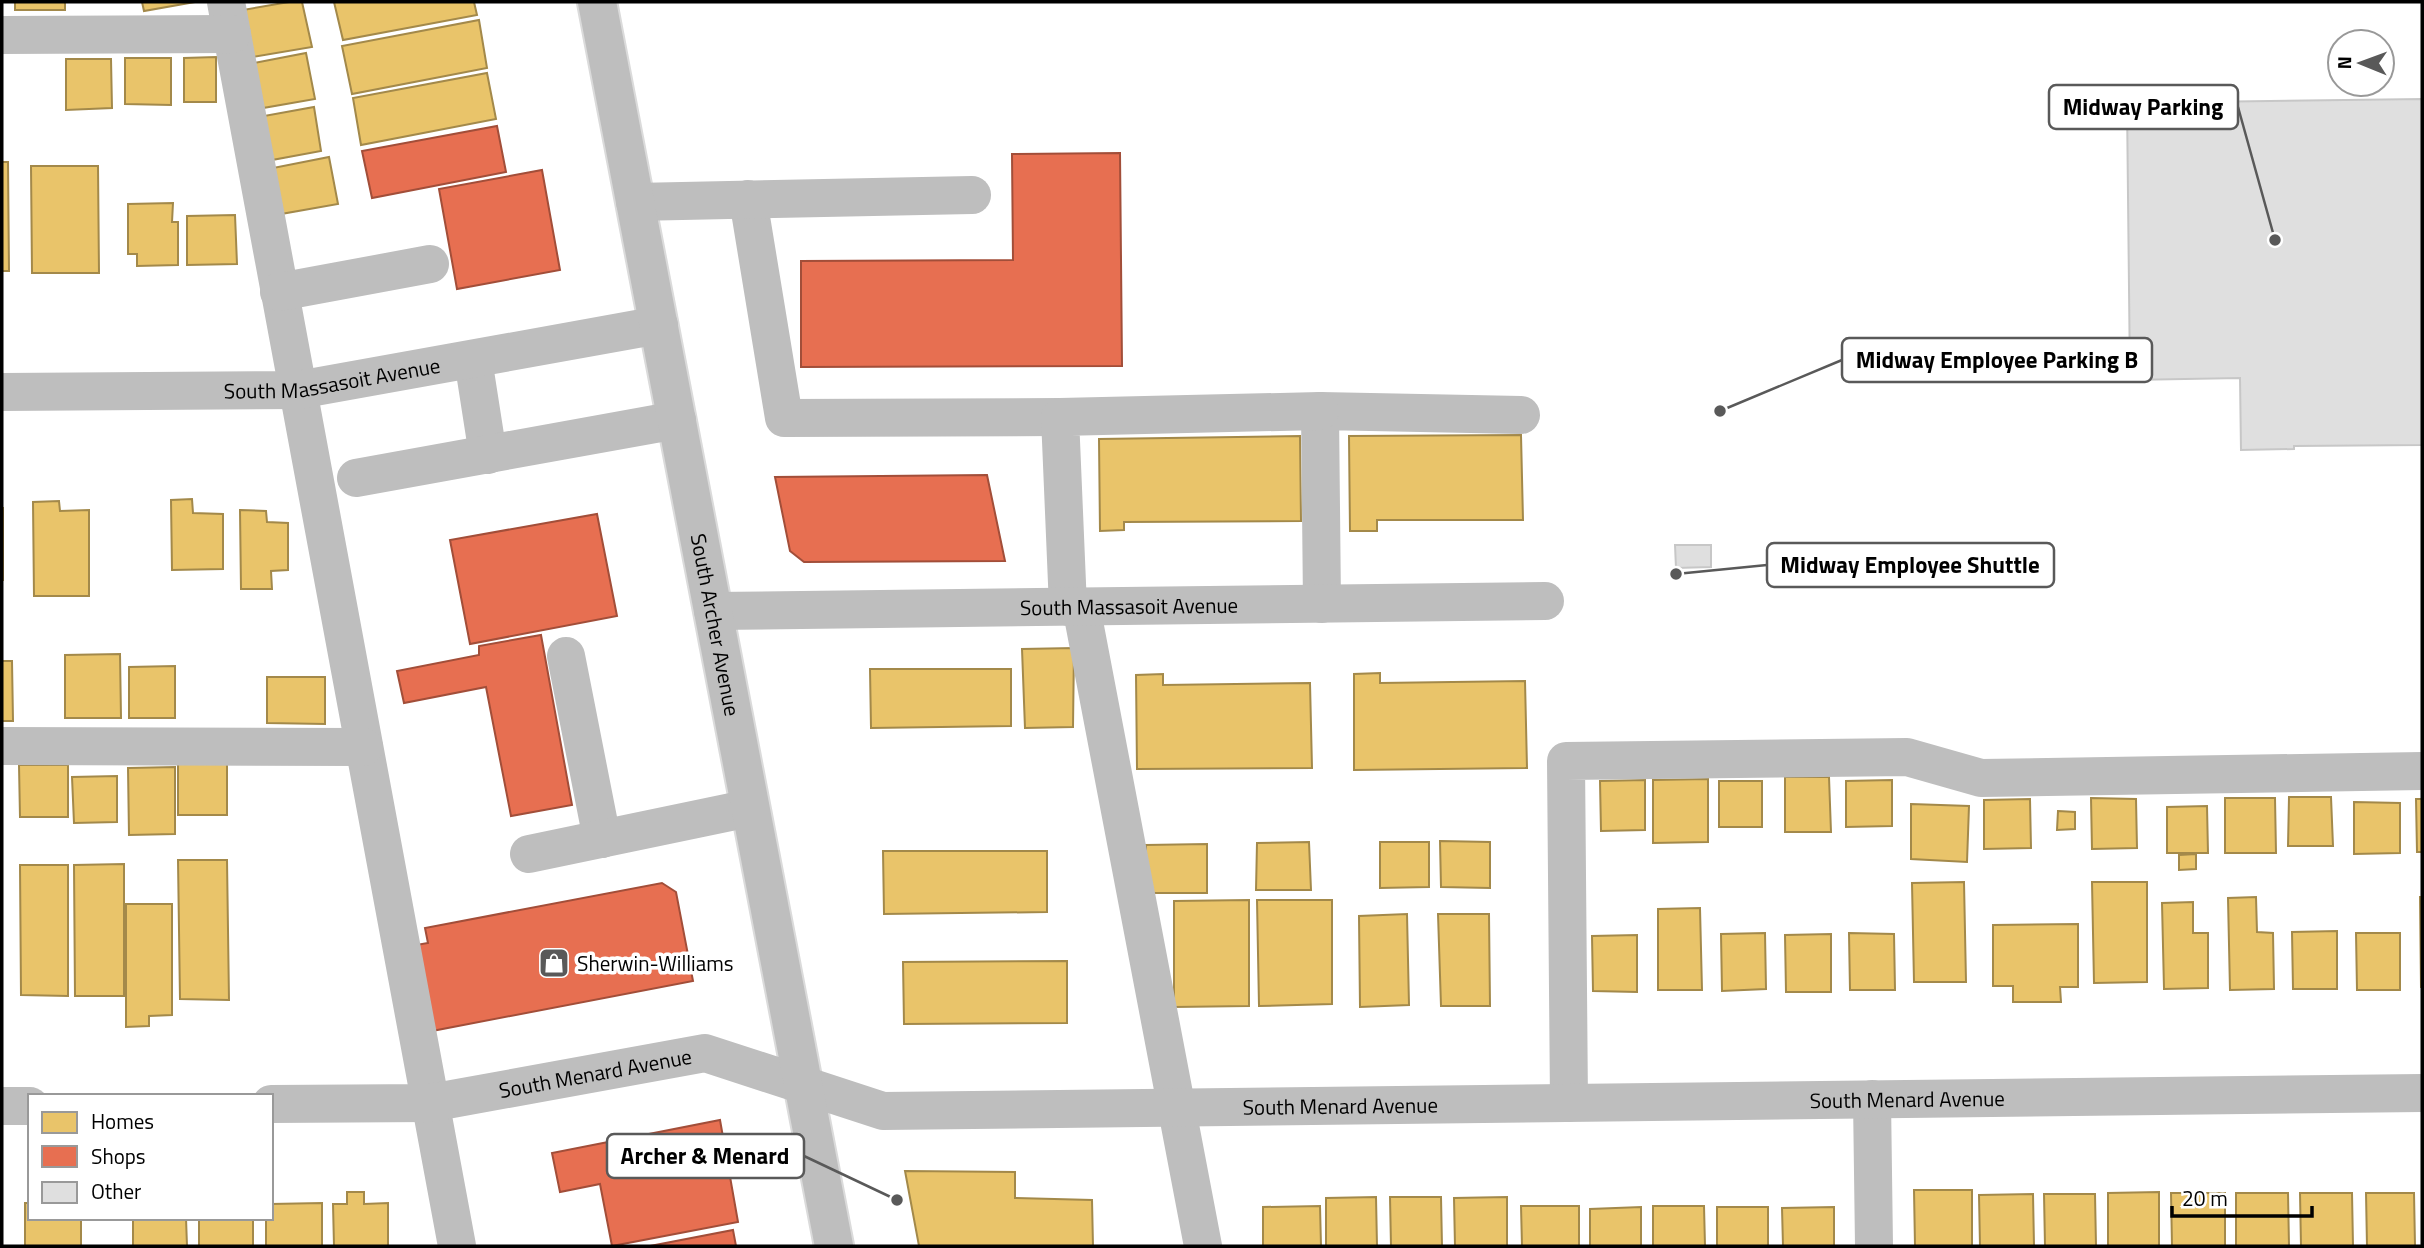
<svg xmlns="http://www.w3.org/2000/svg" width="2424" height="1248" font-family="'Titillium Web',sans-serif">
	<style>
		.homes { fill: #e9c46a; stroke: #a3894a; stroke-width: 2 }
		.shops { fill: #e76f51; stroke: #a24e39; stroke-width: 2 }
		.building { fill: #dfdfdf; stroke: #c7c7c7; stroke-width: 2 }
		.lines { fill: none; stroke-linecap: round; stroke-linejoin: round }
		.major-casing { stroke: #dbdbdb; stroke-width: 42 }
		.minor { stroke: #bebebe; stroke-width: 38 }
		.major { stroke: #bebebe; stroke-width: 38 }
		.labels { text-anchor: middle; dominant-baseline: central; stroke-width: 7; stroke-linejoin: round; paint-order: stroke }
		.street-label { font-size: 21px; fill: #000; stroke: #fff }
		.poi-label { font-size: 21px; fill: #000; stroke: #fff; text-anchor: start }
		.leader { fill: none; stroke: #595959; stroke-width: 2.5 }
		.callout-dot { fill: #595959; stroke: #fff; stroke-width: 2.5 }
		.callout { fill: #fff; stroke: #595959; stroke-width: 2.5 }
		.callout-label { font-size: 23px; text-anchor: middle; font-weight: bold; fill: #000 }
	</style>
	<rect width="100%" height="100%" fill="#fff"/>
	<g class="homes">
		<rect x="15" y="2" width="50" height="8"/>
		<polygon points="142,2 195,2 144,11"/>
		<polygon points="289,2 302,2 312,47 252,57 243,10"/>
		<polygon points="334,2 474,2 477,15 343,40"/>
		<polygon points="479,20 487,68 352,94 342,46"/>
		<polygon points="306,53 315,99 263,108 254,63"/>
		<polygon points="216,57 216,102 184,102 184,58"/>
		<polygon points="125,58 171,58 171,105 125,104"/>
		<polygon points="66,59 111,59 112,108 66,110"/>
		<polygon points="487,73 496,119 361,145 353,98"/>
		<polygon points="314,107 321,151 272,160 264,116"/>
		<polygon points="329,157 338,204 281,214 273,168"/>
		<polygon points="2,162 8,162 9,271 2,271"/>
		<polygon points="31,166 98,166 99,273 32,273"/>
		<polygon points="173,203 172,222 178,222 178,265 137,266 137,254 128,254 128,204"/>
		<polygon points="235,215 237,264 187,265 187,216"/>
		<polygon points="1521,435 1523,520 1377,520 1377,531 1350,531 1349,436"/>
		<polygon points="1300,436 1301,521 1124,522 1124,530 1100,531 1099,439"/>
		<polygon points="192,499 193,513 223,514 223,569 172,570 171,500"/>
		<polygon points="59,501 60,511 89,510 89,596 34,596 33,502"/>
		<rect x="2" y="508" width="1" height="72"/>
		<polygon points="240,510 266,511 267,522 288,523 288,570 271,571 272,589 241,589"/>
		<polygon points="1074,648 1073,727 1025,728 1022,649"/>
		<polygon points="120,654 121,718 65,718 65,655"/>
		<polygon points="2,661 12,661 13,721 2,721"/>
		<polygon points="175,666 175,718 129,718 129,667"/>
		<polygon points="870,669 1011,669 1011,726 871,728"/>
		<polygon points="1380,673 1380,683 1525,681 1527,768 1354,770 1354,674"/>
		<polygon points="1163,674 1163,685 1310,683 1312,768 1137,769 1136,675"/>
		<polygon points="267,677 325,677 325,724 267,723"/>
		<polygon points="227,763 227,815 178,815 178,764"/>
		<polygon points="19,765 68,765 68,817 20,817"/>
		<polygon points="175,767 175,834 129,835 128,768"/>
		<polygon points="117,776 117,822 74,823 72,777"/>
		<polygon points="1785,777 1829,777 1831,832 1785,832"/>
		<polygon points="1708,779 1708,842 1653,843 1653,780"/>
		<polygon points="1645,780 1645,830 1601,831 1600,781"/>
		<polygon points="1892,780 1892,826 1846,827 1846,781"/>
		<rect x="1719" y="781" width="43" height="46"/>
		<polygon points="2289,797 2331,797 2333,846 2288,846"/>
		<polygon points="2091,798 2136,799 2137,848 2092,849"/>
		<polygon points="2225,798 2275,798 2276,853 2225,853"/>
		<polygon points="2030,799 2031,848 1984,849 1984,800"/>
		<polygon points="2416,799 2422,799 2422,852 2417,852"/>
		<polygon points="2354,802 2400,803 2400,853 2354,854"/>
		<polygon points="1911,804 1969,806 1967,862 1911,859"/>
		<polygon points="2207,806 2208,853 2167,853 2167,807"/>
		<polygon points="2058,811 2075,812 2075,829 2057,830"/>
		<polygon points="1440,841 1490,842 1490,888 1441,887"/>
		<polygon points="1309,842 1311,890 1256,890 1257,843"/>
		<polygon points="1380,842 1429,842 1429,887 1380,888"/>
		<polygon points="1207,844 1207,893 1146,893 1146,845"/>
		<polygon points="883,851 1047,851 1047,912 884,914"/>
		<polygon points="2196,854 2196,869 2179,870 2179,855"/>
		<polygon points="178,860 227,860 229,1000 180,999"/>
		<polygon points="124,864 124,996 75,996 74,865"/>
		<polygon points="20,865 68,865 68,996 21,995"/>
		<polygon points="1964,882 1966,982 1914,982 1912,883"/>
		<polygon points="2092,882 2147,882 2147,982 2094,983"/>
		<polygon points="2256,897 2257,932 2273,933 2274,989 2230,990 2228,898"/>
		<polygon points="2420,897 2422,897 2422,987 2421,987"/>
		<polygon points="1249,900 1249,1006 1174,1007 1174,901"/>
		<polygon points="1257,900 1332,900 1332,1004 1259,1006"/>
		<polygon points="2193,902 2193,933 2208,933 2208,988 2164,989 2162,903"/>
		<polygon points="126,904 172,904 172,1015 149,1016 149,1026 126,1027"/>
		<polygon points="1700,908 1702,990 1658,990 1658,909"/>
		<polygon points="1407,914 1409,1005 1360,1007 1359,916"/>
		<polygon points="1438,914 1489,914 1490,1006 1441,1006"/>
		<polygon points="2078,924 2078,987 2060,987 2061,1002 2013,1002 2013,986 1993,986 1993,925"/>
		<polygon points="2337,931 2337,989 2293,989 2292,932"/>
		<polygon points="1765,933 1766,989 1722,991 1721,934"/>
		<polygon points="1849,933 1894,934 1895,990 1850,990"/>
		<polygon points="2356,933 2400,933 2400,990 2357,990"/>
		<polygon points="1831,934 1831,992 1786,992 1785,935"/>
		<polygon points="1637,935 1637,992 1593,991 1592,936"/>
		<polygon points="1067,961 1067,1023 904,1024 903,962"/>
		<polygon points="905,1171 1015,1172 1015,1198 1092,1200 1093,1246 919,1246"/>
		<polygon points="1914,1190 1972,1190 1972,1246 1915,1246"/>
		<polygon points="347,1192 364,1192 364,1204 388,1203 388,1246 334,1246 333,1204 347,1204"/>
		<polygon points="2159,1192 2159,1246 2108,1246 2108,1193"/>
		<polygon points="2171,1193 2225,1193 2225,1246 2172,1246"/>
		<polygon points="2236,1193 2288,1193 2289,1246 2236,1246"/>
		<polygon points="2300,1193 2352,1193 2353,1246 2301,1246"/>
		<polygon points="2366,1193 2414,1193 2415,1246 2367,1246"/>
		<polygon points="2033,1194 2034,1246 1980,1246 1979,1195"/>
		<polygon points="2044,1194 2095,1194 2096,1246 2045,1246"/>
		<polygon points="1376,1197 1377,1246 1326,1246 1326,1198"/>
		<polygon points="1390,1197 1441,1197 1442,1246 1391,1246"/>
		<polygon points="1507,1197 1507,1246 1455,1246 1454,1198"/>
		<polygon points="25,1203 30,1203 30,1218 81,1218 81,1246 25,1246"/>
		<polygon points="322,1203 322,1246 266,1246 266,1218 271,1218 271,1204"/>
		<polygon points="1320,1206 1321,1246 1263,1246 1263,1207"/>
		<polygon points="1521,1206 1579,1206 1579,1246 1522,1246"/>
		<polygon points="1653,1206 1704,1206 1705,1246 1653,1246"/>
		<polygon points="1641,1207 1641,1246 1590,1246 1590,1209"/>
		<rect x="1717" y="1207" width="51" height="39"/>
		<polygon points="1834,1207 1834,1246 1783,1246 1782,1208"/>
		<polygon points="133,1218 186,1218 187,1246 133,1246"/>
		<rect x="199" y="1218" width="54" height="28"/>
	</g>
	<g class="shops">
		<polygon points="497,126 506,172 372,198 362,151"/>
		<polygon points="1120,153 1122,366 801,367 801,261 1013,260 1012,154"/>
		<polygon points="542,170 560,270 457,289 439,189"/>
		<polygon points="987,475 1005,561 804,562 790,551 775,477"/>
		<polygon points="597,514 617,616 470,644 450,540"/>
		<polygon points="541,635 572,805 511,816 486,687 404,703 397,671 479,655 479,646"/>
		<polygon points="662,883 676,892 693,981 432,1031 416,945 428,943 425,928"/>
		<polygon points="720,1120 738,1222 612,1246 600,1184 560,1192 552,1153"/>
		<polygon points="733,1230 736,1246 650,1246"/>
	</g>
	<g class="building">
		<polygon points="2422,99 2422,445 2294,446 2294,449 2241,450 2240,378 2130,380 2127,103"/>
		<polygon points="1675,545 1711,545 1711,567 1676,568"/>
	</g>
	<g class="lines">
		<g class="major-casing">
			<g id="major">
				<path id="s4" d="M597,2L834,1246"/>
			</g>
		</g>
		<g class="minor">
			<polyline points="226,2 457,1246"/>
			<polyline points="2,35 232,34"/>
			<polyline points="748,199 784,418 1060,417"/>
			<polyline points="635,202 972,195"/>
			<polyline points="279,292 430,264"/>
			<polyline points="473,359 488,455"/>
			<path id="s1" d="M2,392L298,390L659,325"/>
			<polyline points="356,478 677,420"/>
			<polyline points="1322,604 1320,411 1521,415"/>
			<polyline points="1081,606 1203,1246"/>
			<polyline points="1068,607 1060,417 1320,411"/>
			<path id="s2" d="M713,611L1545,601"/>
			<polyline points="566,656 602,839"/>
			<polyline points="2,746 364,747"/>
			<polyline points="529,854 750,808"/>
			<polyline points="1872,1099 1874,1246"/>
			<polyline points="1569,1103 1566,761 1907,757 1981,778 2422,771"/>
			<path id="s3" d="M271,1104L430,1103L705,1053L883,1111L2422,1093"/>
			<polyline points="2,1106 30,1106"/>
		</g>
		<use href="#major" class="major"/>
	</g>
	<defs>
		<g id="shop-square" transform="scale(1.575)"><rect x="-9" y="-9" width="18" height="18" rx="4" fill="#595959" stroke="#fff"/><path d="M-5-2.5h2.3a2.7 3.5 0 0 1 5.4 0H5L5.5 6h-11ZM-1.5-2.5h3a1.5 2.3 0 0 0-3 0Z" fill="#fff"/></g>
	</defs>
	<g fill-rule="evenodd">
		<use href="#shop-square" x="554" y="963"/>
	</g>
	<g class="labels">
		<g class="street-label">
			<text stroke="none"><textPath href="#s1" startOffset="331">South Massasoit Avenue</textPath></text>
			<text stroke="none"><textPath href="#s2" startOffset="416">South Massasoit Avenue</textPath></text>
			<text stroke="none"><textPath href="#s4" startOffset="634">South Archer Avenue</textPath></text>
			<text stroke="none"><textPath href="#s3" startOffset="327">South Menard Avenue</textPath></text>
			<text stroke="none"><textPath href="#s3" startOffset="1650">South Menard Avenue</textPath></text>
			<text stroke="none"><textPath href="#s3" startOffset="1083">South Menard Avenue</textPath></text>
		</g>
		<g class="poi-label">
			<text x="577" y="963">Sherwin-Williams</text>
		</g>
	</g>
	<path class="leader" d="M2275 240L2238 107M1720 411L1842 360M1676 574L1767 565M897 1200L804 1156"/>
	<g class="callout-dot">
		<circle cx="2275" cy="240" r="7"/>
		<circle cx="1720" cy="411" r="7"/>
		<circle cx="1676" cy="574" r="7"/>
		<circle cx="897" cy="1200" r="7"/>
	</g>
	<g class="callout">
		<rect x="2049" y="85" width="189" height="44" rx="7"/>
		<rect x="1842" y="338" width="310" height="44" rx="7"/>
		<rect x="1767" y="543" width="287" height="44" rx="7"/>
		<rect x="607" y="1134" width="197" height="44" rx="7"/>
	</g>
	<g class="callout-label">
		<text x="2143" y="115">Midway Parking</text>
		<text x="1997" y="368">Midway Employee Parking B</text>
		<text x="1910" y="573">Midway Employee Shuttle</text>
		<text x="705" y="1164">Archer &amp; Menard</text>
	</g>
	<rect width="2424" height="1248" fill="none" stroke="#000000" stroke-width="7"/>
	<rect x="28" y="1094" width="245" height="126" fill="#ffffff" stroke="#999999" stroke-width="2"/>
	<rect x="42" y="1112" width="35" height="21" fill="#e9c46a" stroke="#999999" stroke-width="2"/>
	<text x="91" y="1129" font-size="21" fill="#000000">Homes</text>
	<rect x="42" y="1146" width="35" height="21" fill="#e76f51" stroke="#999999" stroke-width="2"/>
	<text x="91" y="1164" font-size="21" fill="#000000">Shops</text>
	<rect x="42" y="1182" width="35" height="21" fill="#dfdfdf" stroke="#999999" stroke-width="2"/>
	<text x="91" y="1199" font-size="21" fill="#000000">Other</text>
	<g transform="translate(2361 63) rotate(271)"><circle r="33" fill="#ffffff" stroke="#999999" stroke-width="2"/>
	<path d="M0-5L12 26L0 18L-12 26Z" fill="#595959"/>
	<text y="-10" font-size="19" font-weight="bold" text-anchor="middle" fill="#000000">N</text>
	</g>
	<path d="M2172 1206v10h140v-10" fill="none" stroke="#000000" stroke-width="3.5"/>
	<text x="2182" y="1206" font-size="21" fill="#000000" stroke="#ffffff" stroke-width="5" paint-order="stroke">20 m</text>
</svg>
